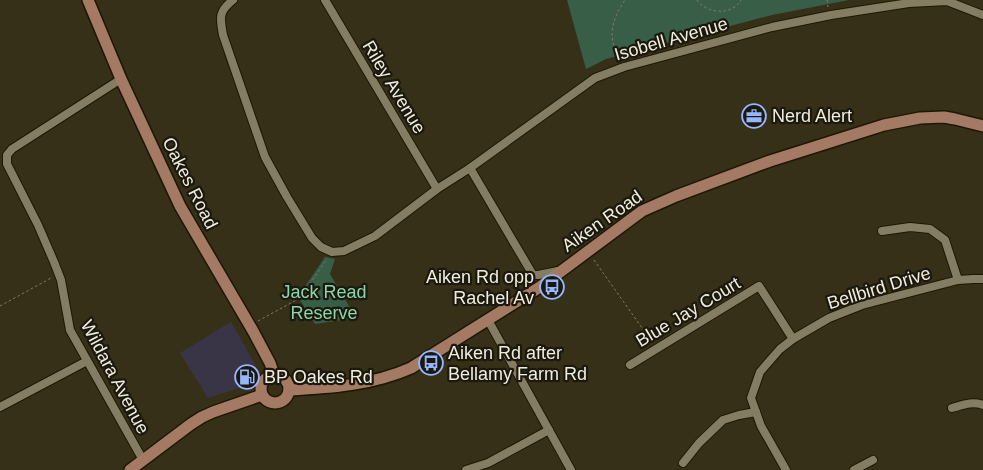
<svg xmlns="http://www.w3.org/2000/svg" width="983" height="470" font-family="Helvetica,sans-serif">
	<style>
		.commercial { fill: #3a3546 }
		.green { fill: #385e48 }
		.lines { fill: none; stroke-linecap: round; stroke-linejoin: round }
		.street-casing { stroke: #1e1803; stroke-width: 10 }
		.secondary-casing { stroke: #1e1803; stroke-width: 14 }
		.path { stroke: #817c68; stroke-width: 1; stroke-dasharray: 2.5 2.5; stroke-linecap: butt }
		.street { stroke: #847d63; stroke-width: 8 }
		.secondary { stroke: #a57a64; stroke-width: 11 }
		.labels { text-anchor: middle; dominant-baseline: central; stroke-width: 4.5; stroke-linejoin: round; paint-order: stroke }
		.street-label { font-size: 18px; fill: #f0ecde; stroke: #1b180e }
		.poi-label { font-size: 18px; fill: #f0ecde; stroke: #1b180e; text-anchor: start }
		.park-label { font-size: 18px; fill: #8cd6ac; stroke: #1b180e }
	</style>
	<rect width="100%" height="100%" fill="#363019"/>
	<polygon class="commercial" points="231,322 256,366 256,375 250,384 208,398 180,353"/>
	<g class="green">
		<polygon points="567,0 849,0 772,15 606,59 586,69"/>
		<polygon points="325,257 335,259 330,274 356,318 315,324 298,297"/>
	</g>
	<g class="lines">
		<g class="street-casing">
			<g id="street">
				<path d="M233,0C218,12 220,18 223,35L265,157L287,197L312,238L321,247L332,252L344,251L375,236L437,189L470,168L595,78L624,67L772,27L831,15L909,3L947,1L983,15"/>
				<polyline points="325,0 437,189"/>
				<polyline points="121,79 12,149 7,155 7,164 38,225 54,262 61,280 70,330 143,460"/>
				<polyline points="470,168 533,275 538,275 558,271"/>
				<polyline points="882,231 910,227 930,229 945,240 958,280"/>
				<polyline points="488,320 571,470"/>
				<polyline points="630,365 759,286 793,339"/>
				<polyline points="0,407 87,361"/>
				<path d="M952,408C963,405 972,401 983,405"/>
				<polyline points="683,463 699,443 723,420 739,415 756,412"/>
				<polyline points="466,470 488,463 549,430"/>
				<polyline points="786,470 761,426 751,398 760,372 780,349 793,339 829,318 862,305 958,280 973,279 983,279"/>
				<polyline points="854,470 873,460"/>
			</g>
		</g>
		<g class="secondary-casing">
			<g id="secondary">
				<polyline points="88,0 121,79 180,206 253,331 270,363 274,375"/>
				<circle cx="275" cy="389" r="14"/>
				<path d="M289,390C330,388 373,385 411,368L540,287L642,211L676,196L770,161L884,125L920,118L944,117L955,119L983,126"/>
				<polyline points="130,470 191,424 202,417 213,412 262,395"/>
			</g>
		</g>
		<g class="path">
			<path d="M697,0C707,14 732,16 741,0"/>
			<polyline points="827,0 828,7"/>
			<path d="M620,59C607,37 611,21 625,0"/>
			<polyline points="594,260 652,342"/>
			<polyline points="0,306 51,278"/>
			<polyline points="258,321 300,298 327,259"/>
		</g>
		<use href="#street" class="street"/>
		<use href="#secondary" class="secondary"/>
	</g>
	<defs>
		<g id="office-ring" transform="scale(1.25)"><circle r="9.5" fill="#1b180e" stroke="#96b6fd" stroke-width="1.5"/><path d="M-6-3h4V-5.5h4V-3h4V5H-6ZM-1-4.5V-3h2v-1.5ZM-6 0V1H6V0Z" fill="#96b6fd"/></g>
		<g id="bus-ring" transform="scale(1.25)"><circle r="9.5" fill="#1b180e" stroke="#96b6fd" stroke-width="1.5"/><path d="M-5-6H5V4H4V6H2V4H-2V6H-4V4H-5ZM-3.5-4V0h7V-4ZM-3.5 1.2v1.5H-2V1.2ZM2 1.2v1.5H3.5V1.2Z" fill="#96b6fd"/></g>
		<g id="fuel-ring" transform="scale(1.25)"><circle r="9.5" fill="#1b180e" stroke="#96b6fd" stroke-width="1.5"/><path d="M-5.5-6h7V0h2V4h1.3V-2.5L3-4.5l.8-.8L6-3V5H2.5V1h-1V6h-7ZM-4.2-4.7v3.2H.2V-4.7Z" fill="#96b6fd"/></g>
	</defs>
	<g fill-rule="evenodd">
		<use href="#office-ring" x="754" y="116"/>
		<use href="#bus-ring" x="552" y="287"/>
		<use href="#bus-ring" x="431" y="363"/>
		<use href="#fuel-ring" x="247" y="377"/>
	</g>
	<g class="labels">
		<g class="street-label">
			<text transform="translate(671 39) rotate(-16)">Isobell Avenue</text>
			<text transform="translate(394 87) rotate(59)">Riley Avenue</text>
			<text transform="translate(190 183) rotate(63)">Oakes Road</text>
			<text transform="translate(602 221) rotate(-35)">Aiken Road</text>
			<text transform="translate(879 288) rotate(-17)">Bellbird Drive</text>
			<text transform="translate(688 312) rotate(-31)">Blue Jay Court</text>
			<text transform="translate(115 377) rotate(62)">Wildara Avenue</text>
		</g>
		<g class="poi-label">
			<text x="772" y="116">Nerd Alert</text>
			<text x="534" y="277" text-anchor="end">Aiken Rd opp<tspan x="534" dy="21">Rachel Av</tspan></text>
			<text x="448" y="353">Aiken Rd after<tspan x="448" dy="21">Bellamy Farm Rd</tspan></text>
			<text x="264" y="377">BP Oakes Rd</text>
		</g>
		<g class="park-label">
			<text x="324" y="292">Jack Read<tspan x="324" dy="21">Reserve</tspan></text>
		</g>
	</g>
</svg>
